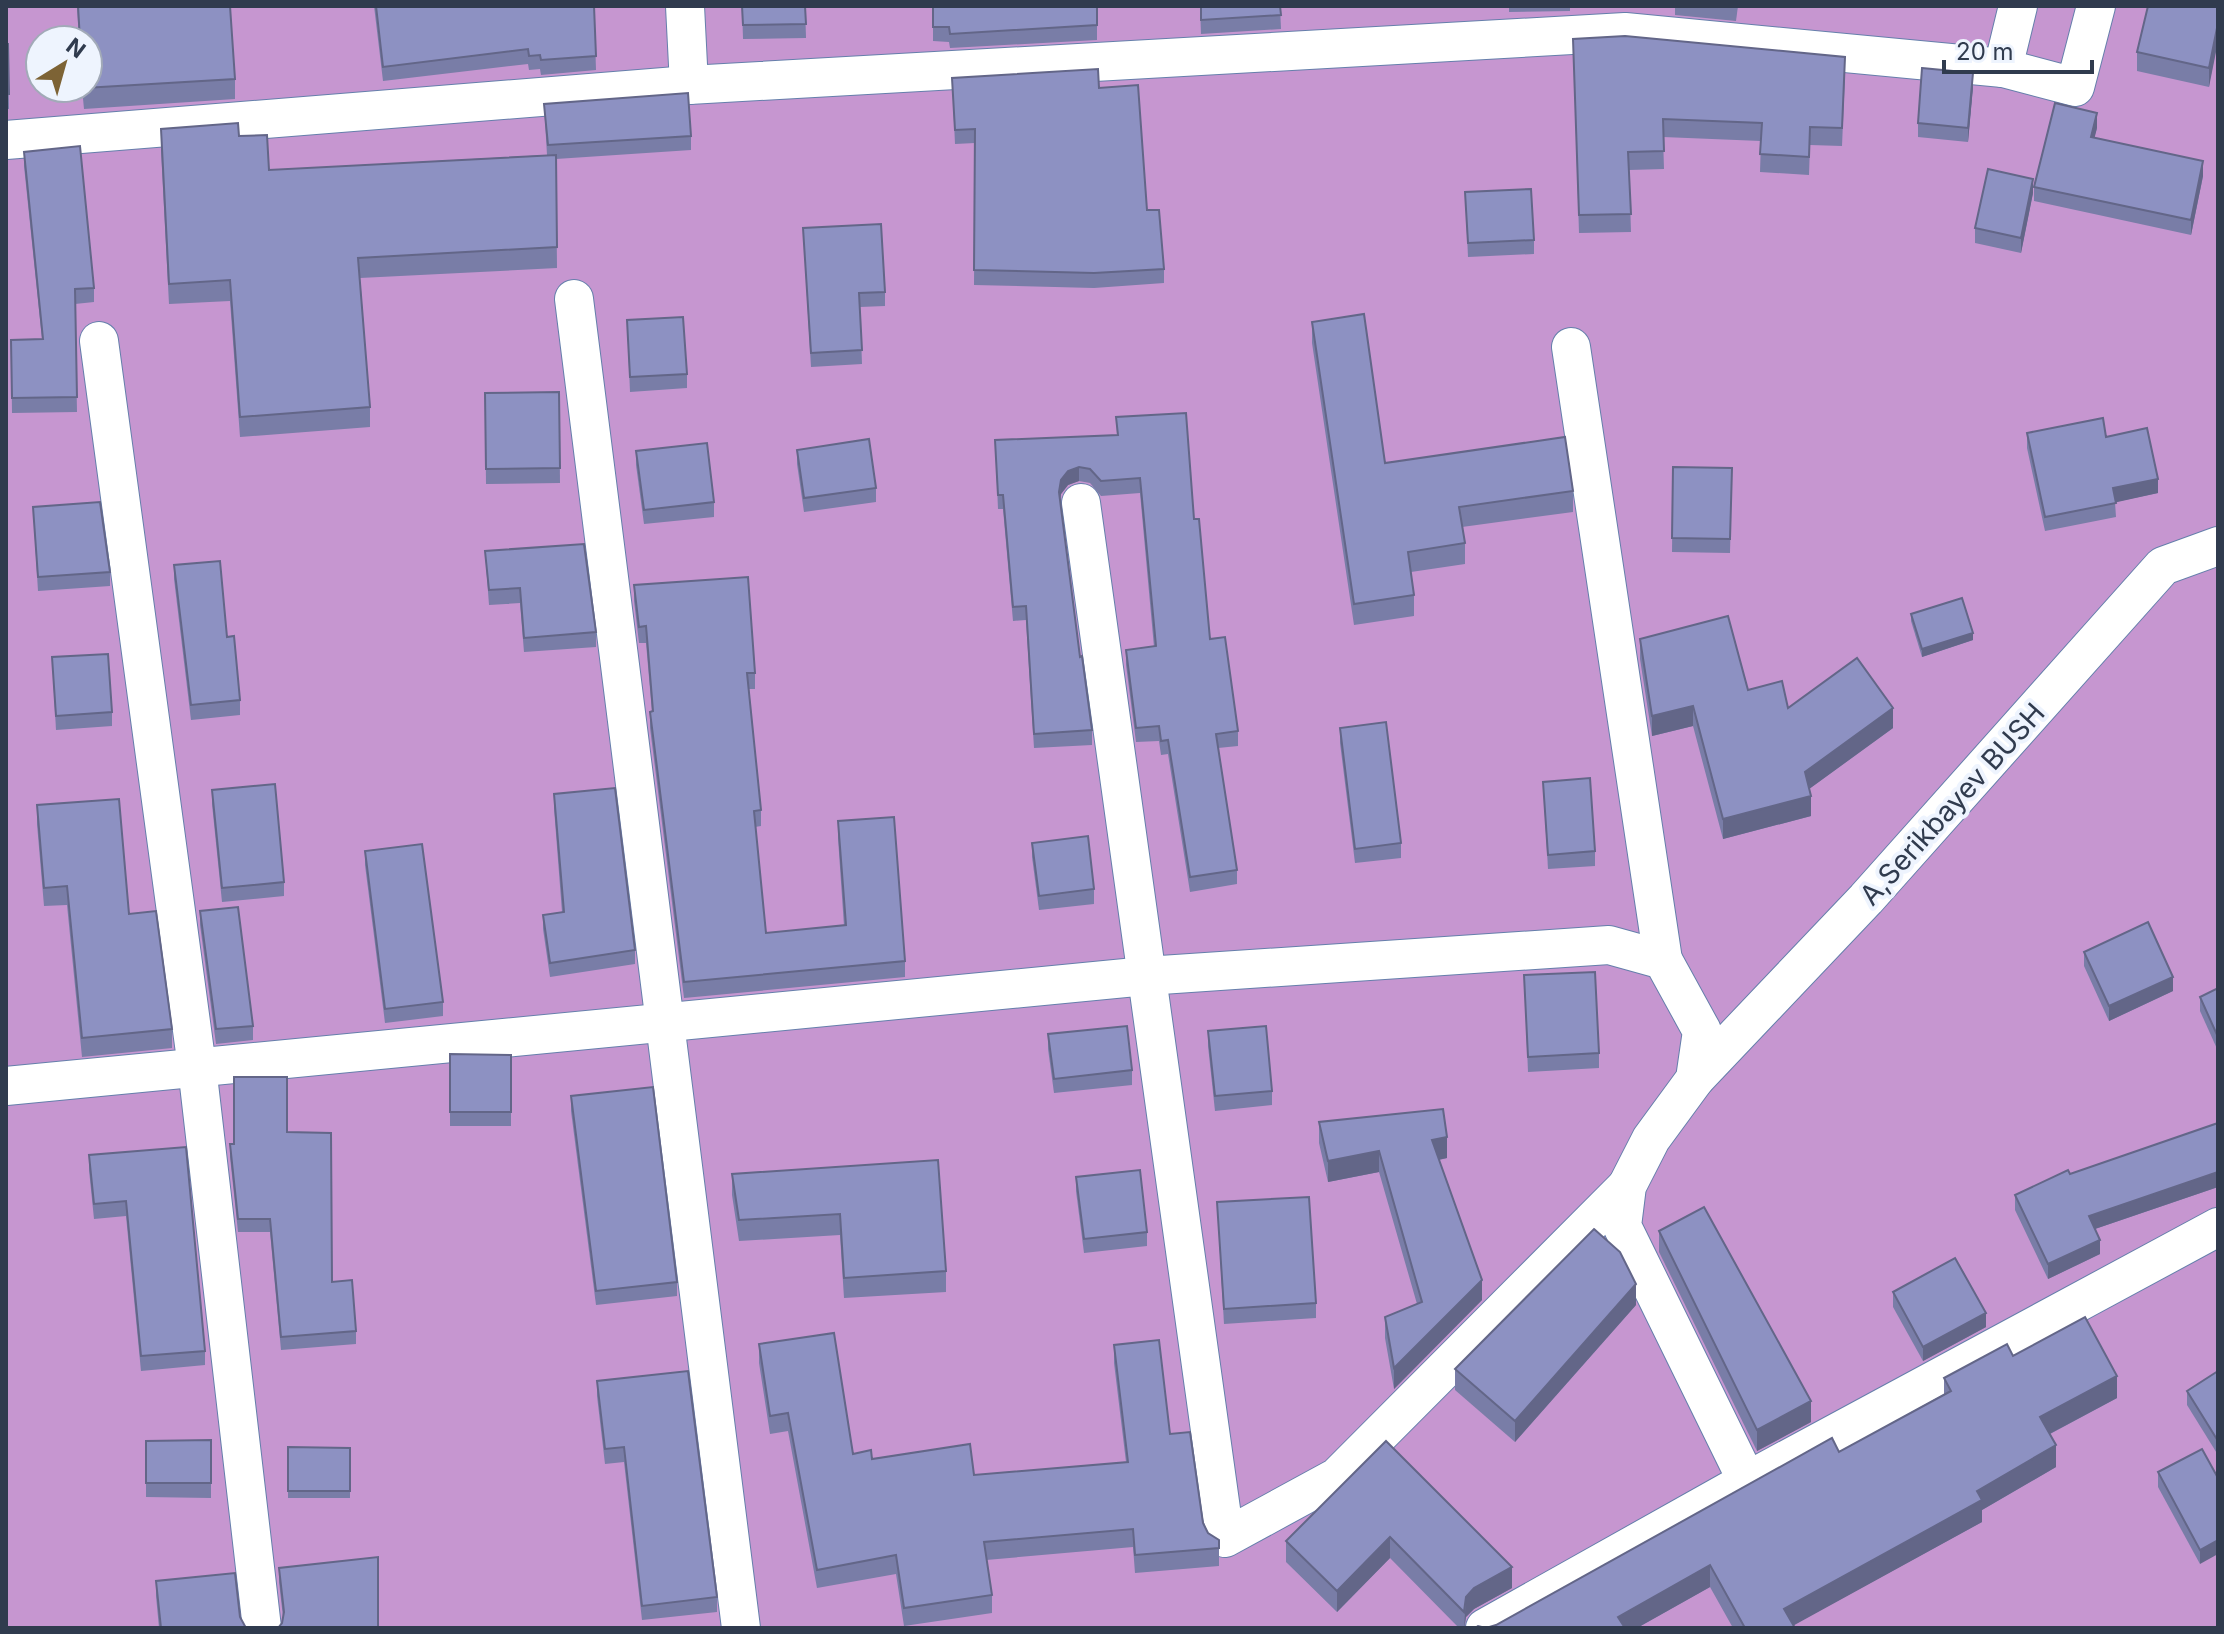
<svg xmlns="http://www.w3.org/2000/svg" width="2224" height="1634" font-family="Inter,sans-serif">
	<style>
		.green { fill: #c696d0; fill-rule: evenodd }
		.lines { fill: none; stroke-linecap: round; stroke-linejoin: round }
		.minor-casing { stroke: #657fab; stroke-width: 40 }
		.minor { stroke: #fff; stroke-width: 38 }
		.wall { fill: #797da7 }
		.shaded-wall { fill: #636688 }
		.building { fill: #8d91c2; stroke: #636688; stroke-width: 2 }
		.labels { text-anchor: middle; dominant-baseline: central; stroke-width: 8; stroke-linejoin: round; paint-order: stroke }
		.street-label { font-size: 28px; fill: #303b4e; stroke: #eef4fe }
	</style>
	<rect width="100%" height="100%" fill="#bdd4fa"/>
	<path class="green" d="M6,6H2218V1628H6ZM40,40H88V88H40Z"/>
	<g class="lines">
		<g class="minor-casing">
			<g id="minor">
				<polyline points="685,6 689,85"/>
				<polyline points="2003,68 2018,6"/>
				<polyline points="6,140 689,85 1625,32 2003,68 2075,87 2096,6"/>
				<polyline points="574,299 741,1628"/>
				<polyline points="99,341 197,1067 262,1628"/>
				<polyline points="1571,347 1663,960"/>
				<polyline points="1081,503 1225,1538 1337,1477 1627,1186"/>
				<polyline points="1695,1079 1866,899 2163,566 2218,546"/>
				<polyline points="6,1086 1146,976 1609,945 1663,960 1702,1031 1695,1079 1651,1139 1627,1186 1622,1226 1747,1481"/>
				<polyline points="1485,1628 1747,1481 2218,1227"/>
			</g>
		</g>
		<use href="#minor" class="minor"/>
	</g>
	<g class="wall">
		<polygon points="77,6 230,6 235,79 235,99 84,109 82,88 88,88 88,40 79,40"/>
		<polygon points="374,6 594,6 596,70 541,75 540,69 529,70 528,64 383,81"/>
		<polygon points="742,6 805,6 806,38 743,39"/>
		<polygon points="933,6 1097,6 1097,40 950,48 949,42 933,41"/>
		<polygon points="1200,6 1280,6 1281,29 1201,34"/>
		<polygon points="1509,6 1570,6 1570,11 1509,12"/>
		<polygon points="1675,6 1738,6 1736,21 1675,15"/>
		<polygon points="2218,6 2209,87 2137,71 2137,52"/>
		<polygon points="1573,39 1845,75 1842,146 1810,145 1809,175 1760,172 1761,141 1663,137 1664,169 1629,170 1631,232 1579,233"/>
		<polygon points="6,44 8,44 9,109 6,109"/>
		<polygon points="952,78 1099,88 1147,210 1164,269 1164,283 1094,288 974,285 975,143 955,144"/>
		<polygon points="1973,87 1968,142 1918,137 1918,123"/>
		<polygon points="544,104 691,136 691,150 556,159 557,268 360,278 370,407 370,427 240,437 230,301 169,304 161,150 161,129 269,170 547,155"/>
		<polygon points="2097,128 2094,138 2203,176 2191,235 2034,201 2034,187"/>
		<polygon points="24,152 94,288 94,302 75,304 77,412 12,413 11,340 42,339 24,166"/>
		<polygon points="1465,192 1534,240 1534,254 1468,257"/>
		<polygon points="2033,193 2021,253 1975,243 1975,228"/>
		<polygon points="803,228 885,292 885,306 860,307 862,364 811,367"/>
		<polygon points="627,320 687,374 687,388 630,392"/>
		<polygon points="1312,322 1385,463 1573,491 1573,512 1462,527 1465,543 1465,564 1411,572 1414,595 1414,616 1354,625 1312,343"/>
		<polygon points="559,392 560,483 486,484 485,393"/>
		<polygon points="1116,417 1194,519 1210,639 1238,731 1238,746 1218,748 1237,870 1237,884 1190,892 1168,754 1161,755 1159,741 1136,742 1126,665 1126,650 1154,647 1140,493 1101,496 1090,483 1079,481 1068,485 1061,494 1060,500 1080,657 1092,730 1092,745 1034,748 1026,620 1013,621 1003,509 998,509 995,440 1117,435"/>
		<polygon points="2027,433 2106,437 2158,493 2115,502 2116,517 2045,531 2027,448"/>
		<polygon points="797,450 876,488 876,502 804,512 797,464"/>
		<polygon points="636,451 714,502 714,517 644,524 636,465"/>
		<polygon points="1673,467 1732,468 1730,553 1672,552"/>
		<polygon points="33,507 110,572 110,586 38,591"/>
		<polygon points="485,551 596,632 596,647 524,652 520,603 489,605"/>
		<polygon points="174,565 227,637 240,700 240,715 191,720 174,579"/>
		<polygon points="634,585 755,673 755,689 749,689 761,810 761,826 755,827 766,933 844,926 838,838 838,821 905,961 905,977 684,998 650,728 650,712 652,712 646,643 639,643 634,601"/>
		<polygon points="1911,614 1973,640 1922,657 1911,621"/>
		<polygon points="1640,639 1748,690 1788,708 1893,728 1809,789 1811,816 1723,839 1693,726 1652,736 1640,659"/>
		<polygon points="52,657 112,712 112,726 56,730"/>
		<polygon points="1340,728 1401,843 1401,858 1355,863 1340,743"/>
		<polygon points="1543,782 1595,851 1595,866 1548,869"/>
		<polygon points="212,790 284,882 284,896 222,902 212,804"/>
		<polygon points="554,794 635,950 635,964 550,977 543,929 543,915 562,912 554,808"/>
		<polygon points="37,805 172,1029 172,1048 82,1057 67,905 44,906 37,824"/>
		<polygon points="1032,843 1094,889 1094,904 1039,910 1032,857"/>
		<polygon points="365,851 443,1002 443,1016 385,1023 365,865"/>
		<polygon points="200,911 253,1026 253,1040 216,1044 200,925"/>
		<polygon points="2084,952 2173,991 2109,1021 2084,966"/>
		<polygon points="1524,975 1599,1053 1599,1068 1528,1072"/>
		<polygon points="2218,988 2218,1051 2200,1011 2200,997"/>
		<polygon points="1208,1031 1272,1091 1272,1105 1215,1111 1208,1046"/>
		<polygon points="1048,1034 1132,1070 1132,1085 1054,1093 1048,1049"/>
		<polygon points="450,1054 511,1055 511,1126 450,1126"/>
		<polygon points="571,1096 677,1282 677,1296 596,1305 571,1111"/>
		<polygon points="1319,1122 1447,1158 1439,1160 1482,1300 1394,1389 1385,1338 1385,1317 1417,1304 1379,1172 1328,1182 1319,1143"/>
		<polygon points="2218,1123 2218,1187 2095,1229 2100,1254 2048,1279 2015,1210 2015,1195 2070,1174"/>
		<polygon points="287,1132 332,1282 356,1331 356,1344 281,1350 270,1232 238,1232 230,1157 230,1144"/>
		<polygon points="186,1147 205,1351 205,1365 141,1371 126,1216 94,1219 89,1170 89,1155"/>
		<polygon points="938,1160 946,1271 946,1292 844,1298 840,1235 739,1241 732,1195 732,1174"/>
		<polygon points="1076,1177 1147,1232 1147,1246 1084,1253 1076,1191"/>
		<polygon points="1217,1202 1316,1303 1316,1318 1224,1324"/>
		<polygon points="1659,1231 1811,1422 1757,1451 1659,1252"/>
		<polygon points="1893,1292 1986,1327 1923,1361 1893,1307"/>
		<polygon points="1636,1305 1515,1442 1455,1390 1455,1369"/>
		<polygon points="759,1344 853,1454 872,1459 974,1475 1126,1462 1114,1363 1114,1345 1170,1434 1208,1533 1219,1548 1219,1566 1135,1573 1133,1547 986,1560 992,1595 992,1613 904,1626 896,1574 817,1588 788,1431 770,1434 759,1363"/>
		<polygon points="2013,1356 2117,1398 2050,1434 2056,1467 1982,1510 1982,1522 1793,1625 1795,1628 1733,1628 1710,1587 1637,1628 1475,1628 1486,1628 1496,1625 1839,1452 1944,1394 1944,1378"/>
		<polygon points="2218,1371 2218,1455 2187,1405 2187,1391"/>
		<polygon points="597,1381 717,1597 717,1612 642,1620 624,1462 605,1464 597,1396"/>
		<polygon points="211,1440 211,1498 146,1497 146,1441"/>
		<polygon points="1386,1441 1512,1588 1474,1609 1466,1617 1465,1628 1459,1628 1390,1558 1337,1612 1286,1562 1286,1541"/>
		<polygon points="288,1447 350,1448 350,1498 288,1498"/>
		<polygon points="2158,1472 2218,1478 2200,1564 2158,1487"/>
		<polygon points="279,1568 378,1628 282,1623 283,1617 279,1582"/>
		<polygon points="156,1581 240,1617 246,1628 159,1628 156,1596"/>
	</g>
	<g class="shaded-wall">
		<polygon points="2218,23 2218,42 2209,87 2209,68"/>
		<polygon points="1973,73 1973,87 1968,142 1968,128"/>
		<polygon points="2097,113 2097,128 2091,152 2091,137"/>
		<polygon points="2203,161 2203,176 2191,235 2191,220"/>
		<polygon points="2033,179 2033,193 2021,253 2021,238"/>
		<polygon points="1079,467 1079,481 1068,485 1061,494 1059,506 1061,480 1068,471"/>
		<polygon points="2158,479 2158,493 2113,503 2113,488"/>
		<polygon points="1973,633 1973,640 1922,657 1922,649"/>
		<polygon points="1693,706 1693,726 1652,736 1652,716"/>
		<polygon points="1893,708 1893,728 1805,792 1805,772"/>
		<polygon points="1811,796 1811,816 1723,839 1723,819"/>
		<polygon points="2173,977 2173,991 2109,1021 2109,1006"/>
		<polygon points="1447,1137 1447,1158 1432,1161 1432,1140"/>
		<polygon points="1379,1151 1379,1172 1328,1182 1328,1161"/>
		<polygon points="2218,1172 2218,1187 2089,1231 2089,1216"/>
		<polygon points="2100,1240 2100,1254 2048,1279 2048,1264"/>
		<polygon points="1482,1280 1482,1300 1394,1389 1394,1368"/>
		<polygon points="1636,1284 1636,1305 1515,1442 1515,1421"/>
		<polygon points="1986,1313 1986,1327 1923,1361 1923,1347"/>
		<polygon points="2117,1376 2117,1398 2040,1439 2040,1417"/>
		<polygon points="1811,1401 1811,1422 1757,1451 1757,1430"/>
		<polygon points="2056,1445 2056,1467 1982,1510 1982,1522 1789,1628 1784,1609 1977,1491"/>
		<polygon points="1390,1537 1390,1558 1337,1612 1337,1591"/>
		<polygon points="2218,1540 2218,1554 2200,1564 2200,1550"/>
		<polygon points="1710,1565 1710,1587 1637,1628 1618,1628 1618,1617"/>
		<polygon points="1512,1567 1512,1588 1474,1609 1466,1617 1464,1628 1466,1597 1474,1588"/>
	</g>
	<g class="building">
		<polygon points="78,6 230,6 235,79 84,88 88,88 88,40 80,40"/>
		<polygon points="376,6 594,6 596,56 541,60 540,55 529,56 528,49 383,67"/>
		<polygon points="742,6 805,6 806,24 743,25"/>
		<polygon points="933,6 1097,6 1097,25 950,34 949,27 933,27"/>
		<polygon points="1201,6 1280,6 1281,15 1201,20"/>
		<polygon points="2148,6 2218,6 2218,23 2209,68 2137,52"/>
		<polygon points="1625,36 1845,57 1842,128 1810,127 1809,157 1760,154 1762,123 1663,119 1664,151 1628,152 1631,214 1579,215 1573,39"/>
		<polygon points="6,44 8,44 9,94 6,94"/>
		<polygon points="1922,68 1973,73 1968,128 1918,123"/>
		<polygon points="1098,69 1099,88 1138,85 1147,210 1159,210 1164,269 1094,273 974,270 975,129 955,130 952,78"/>
		<polygon points="688,93 691,136 548,145 544,104"/>
		<polygon points="2055,103 2097,113 2091,137 2203,161 2191,220 2034,187"/>
		<polygon points="238,123 239,136 267,135 269,170 556,155 557,247 358,258 370,407 240,417 230,280 169,284 161,129"/>
		<polygon points="80,146 94,288 75,289 77,397 12,398 11,340 43,339 24,152"/>
		<polygon points="1988,169 2033,179 2021,238 1975,228"/>
		<polygon points="1531,189 1534,240 1468,243 1465,192"/>
		<polygon points="881,224 885,292 859,293 862,350 811,353 803,228"/>
		<polygon points="1364,314 1385,463 1565,437 1573,491 1459,507 1465,543 1408,552 1414,595 1354,604 1312,322"/>
		<polygon points="683,317 687,374 630,377 627,320"/>
		<polygon points="559,392 560,468 486,469 485,393"/>
		<polygon points="1186,413 1194,519 1199,519 1210,639 1225,637 1238,731 1216,734 1237,870 1190,877 1168,740 1161,741 1159,726 1136,728 1126,650 1156,646 1140,478 1101,481 1090,469 1079,467 1068,471 1061,480 1059,492 1080,657 1082,656 1092,730 1034,734 1026,606 1013,607 1003,495 998,495 995,440 1118,435 1116,417"/>
		<polygon points="2103,418 2106,437 2147,428 2158,479 2113,488 2116,503 2045,517 2027,433"/>
		<polygon points="869,439 876,488 804,498 797,450"/>
		<polygon points="707,443 714,502 644,510 636,451"/>
		<polygon points="1673,467 1732,468 1730,539 1672,538"/>
		<polygon points="100,502 110,572 38,577 33,507"/>
		<polygon points="584,544 596,632 524,638 520,588 489,590 485,551"/>
		<polygon points="220,561 227,637 234,636 240,700 191,705 174,565"/>
		<polygon points="748,577 755,673 747,673 761,810 754,811 766,933 846,925 838,821 894,817 905,961 684,982 650,712 653,711 646,626 639,627 634,585"/>
		<polygon points="1962,598 1973,633 1922,649 1911,614"/>
		<polygon points="1728,616 1748,690 1782,681 1788,708 1857,658 1893,708 1805,772 1811,796 1723,819 1693,706 1652,716 1640,639"/>
		<polygon points="108,654 112,712 56,716 52,657"/>
		<polygon points="1386,722 1401,843 1355,849 1340,728"/>
		<polygon points="1590,778 1595,851 1548,855 1543,782"/>
		<polygon points="275,784 284,882 222,888 212,790"/>
		<polygon points="615,788 635,950 550,963 543,915 564,912 554,794"/>
		<polygon points="119,799 129,914 156,911 172,1029 82,1038 67,886 44,888 37,805"/>
		<polygon points="1088,836 1094,889 1039,896 1032,843"/>
		<polygon points="422,844 443,1002 385,1009 365,851"/>
		<polygon points="238,907 253,1026 216,1029 200,911"/>
		<polygon points="2148,922 2173,977 2109,1006 2084,952"/>
		<polygon points="1595,972 1599,1053 1528,1057 1524,975"/>
		<polygon points="2218,988 2218,1037 2200,997"/>
		<polygon points="1127,1026 1132,1070 1054,1079 1048,1034"/>
		<polygon points="1266,1026 1272,1091 1215,1096 1208,1031"/>
		<polygon points="450,1054 511,1055 511,1112 450,1112"/>
		<polygon points="234,1077 287,1077 287,1132 331,1133 332,1282 352,1280 356,1331 281,1337 270,1219 238,1219 230,1144 234,1144"/>
		<polygon points="653,1087 677,1282 596,1291 571,1096"/>
		<polygon points="1443,1109 1447,1137 1432,1140 1482,1280 1394,1368 1385,1317 1422,1302 1379,1151 1328,1161 1319,1122"/>
		<polygon points="2218,1123 2218,1172 2089,1216 2100,1240 2048,1264 2015,1195 2068,1170 2070,1174"/>
		<polygon points="186,1147 205,1351 141,1356 126,1201 94,1204 89,1155"/>
		<polygon points="938,1160 946,1271 844,1278 840,1214 739,1220 732,1174"/>
		<polygon points="1140,1170 1147,1232 1084,1239 1076,1177"/>
		<polygon points="1309,1197 1316,1303 1224,1309 1217,1202"/>
		<polygon points="1704,1207 1811,1401 1757,1430 1659,1231"/>
		<polygon points="1594,1229 1620,1252 1636,1284 1515,1421 1455,1369"/>
		<polygon points="1955,1258 1986,1313 1923,1347 1893,1292"/>
		<polygon points="2085,1317 2117,1376 2040,1417 2056,1445 1977,1491 1982,1500 1784,1609 1795,1628 1745,1628 1710,1565 1618,1617 1625,1628 1475,1628 1478,1626 1486,1628 1496,1625 1832,1438 1839,1452 1951,1391 1944,1378 2007,1344 2013,1356"/>
		<polygon points="834,1333 853,1454 871,1450 872,1459 970,1444 974,1475 1128,1462 1114,1345 1159,1340 1170,1434 1190,1432 1203,1523 1208,1533 1219,1540 1219,1548 1135,1555 1133,1529 984,1542 992,1595 904,1608 896,1555 817,1570 788,1413 770,1416 759,1344"/>
		<polygon points="688,1371 717,1597 642,1606 624,1447 605,1449 597,1381"/>
		<polygon points="2218,1371 2218,1441 2187,1391"/>
		<polygon points="211,1440 211,1483 146,1483 146,1441"/>
		<polygon points="1386,1441 1512,1567 1474,1588 1466,1597 1464,1612 1390,1537 1337,1591 1286,1541"/>
		<polygon points="288,1447 350,1448 350,1491 288,1491"/>
		<polygon points="2202,1449 2218,1478 2218,1540 2200,1550 2158,1472"/>
		<polygon points="378,1557 378,1628 278,1628 282,1623 284,1612 279,1568"/>
		<polygon points="235,1573 240,1617 246,1628 161,1628 156,1581"/>
	</g>
	<g class="labels">
		<g class="street-label">
			<text transform="translate(1952 804) rotate(-48)">A,Serikbayev BUSH</text>
		</g>
	</g>
	<rect width="2224" height="1634" fill="none" stroke="#303b4e" stroke-width="16"/>
	<g transform="translate(64 64) rotate(37)"><circle r="38" fill="#eef4fe" stroke="#a2aab8" stroke-width="2"/>
	<path d="M0-6L14 30L0 20L-14 30Z" fill="#7d6335"/>
	<text y="-12" font-size="22" font-weight="bold" text-anchor="middle" fill="#303b4e">N</text>
	</g>
	<path d="M1944 60v12h148v-12" fill="none" stroke="#303b4e" stroke-width="4"/>
	<text x="1956" y="60" font-size="24" fill="#303b4e" stroke="#eef4fe" stroke-width="6" paint-order="stroke">20 m</text>
</svg>
